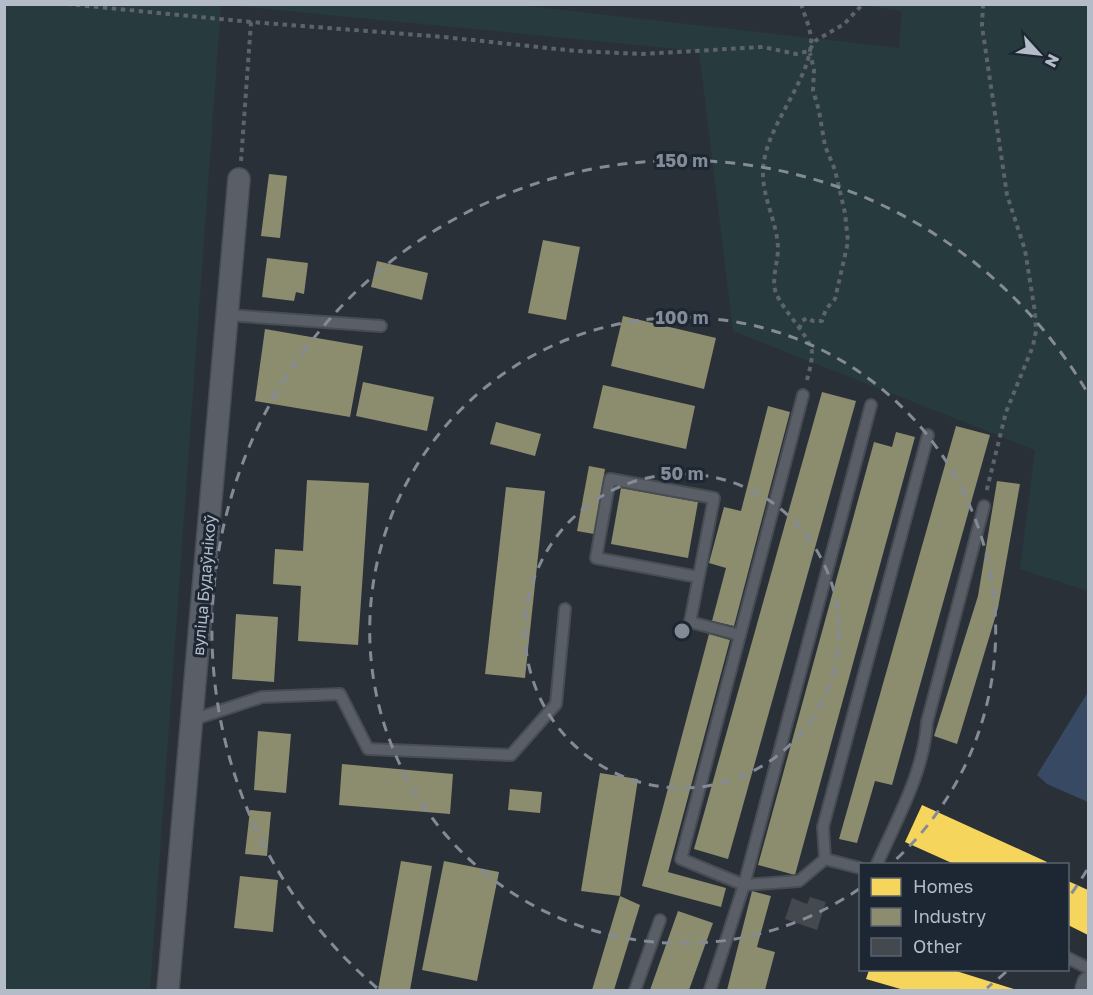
<svg xmlns="http://www.w3.org/2000/svg" width="1093" height="995" font-family="'Golos Text',sans-serif">
	<style>
		.green { fill: #273a3e }
		.water { fill: #384963 }
		.homes { fill: #f6d55c }
		.industry { fill: #8c8c6e }
		.building { fill: #444950 }
		.lines { fill: none; stroke-linecap: round; stroke-linejoin: round }
		.service-casing { stroke: #484c53; stroke-width: 14 }
		.minor-casing { stroke: #484c53; stroke-width: 24 }
		.path { stroke: #5d636a; stroke-width: 4; stroke-dasharray: 4.5 4.5; stroke-linecap: butt }
		.service { stroke: #5a5e66; stroke-width: 10 }
		.minor { stroke: #5a5e66; stroke-width: 21 }
		.ring { fill: none; stroke: #848b96; stroke-width: 3; stroke-dasharray: 10 8 }
		.labels { text-anchor: middle; dominant-baseline: central; stroke-width: 6; stroke-linejoin: round; paint-order: stroke }
		.street-label { font-size: 16px; fill: #b4bcc9; stroke: #1d2633 }
		.centre { fill: #848b96; stroke: #1d2633; stroke-width: 3 }
		.ring-label { font-size: 18px; text-anchor: middle; font-weight: bold; fill: #848b96; stroke: #1d2633; stroke-width: 6; stroke-linejoin: round; paint-order: stroke }
	</style>
	<rect width="100%" height="100%" fill="#2a3038"/>
	<g class="green">
		<polygon points="5,4 221,5 150,990 5,990"/>
		<polygon points="226,5 519,5 899,48 902,11 863,5 1088,5 1088,591 1020,569 1035,450 733,331 699,51"/>
	</g>
	<polygon class="water" points="1088,692 1088,802 1047,784 1037,775"/>
	<g class="homes">
		<polygon points="922,805 1047,862 1046,864 954,864 905,842"/>
		<polygon points="1068,881 1088,890 1088,935 1068,925"/>
		<polygon points="869,970 953,970 1017,990 904,990 866,979"/>
	</g>
	<g class="industry">
		<polygon points="269,174 287,176 280,238 261,236"/>
		<polygon points="543,240 580,247 566,320 528,313"/>
		<polygon points="267,258 308,263 304,294 296,292 294,301 262,297"/>
		<polygon points="377,261 428,273 422,300 371,287"/>
		<polygon points="623,316 716,338 704,389 611,366"/>
		<polygon points="265,329 363,346 350,417 255,401"/>
		<polygon points="363,382 434,397 427,431 356,416"/>
		<polygon points="603,385 695,406 686,449 593,428"/>
		<polygon points="822,392 856,401 728,859 694,849"/>
		<polygon points="768,406 790,412 734,626 712,621 726,568 709,563 724,507 741,511"/>
		<polygon points="496,422 541,434 535,456 490,444"/>
		<polygon points="956,426 990,435 892,785 875,781 857,843 839,839"/>
		<polygon points="896,432 915,437 795,875 758,865 874,442 892,447"/>
		<polygon points="589,466 605,469 594,534 577,531"/>
		<polygon points="307,480 369,483 358,645 298,641 301,586 273,584 275,549 303,551"/>
		<polygon points="997,481 1020,484 998,608 957,744 934,736 978,596"/>
		<polygon points="506,487 545,491 525,678 485,674"/>
		<polygon points="621,488 698,502 688,558 611,544"/>
		<polygon points="236,614 278,617 274,682 232,679"/>
		<polygon points="709,634 730,640 668,872 726,888 721,907 642,886"/>
		<polygon points="258,731 291,734 286,793 254,790"/>
		<polygon points="342,764 453,774 450,814 339,805"/>
		<polygon points="600,773 638,779 620,896 581,891"/>
		<polygon points="510,789 542,792 540,813 508,810"/>
		<polygon points="250,810 271,812 267,856 245,854"/>
		<polygon points="401,861 432,866 410,990 378,990"/>
		<polygon points="444,861 499,872 477,981 422,970"/>
		<polygon points="240,876 278,880 273,932 234,928"/>
		<polygon points="752,891 771,896 757,947 775,952 765,990 727,990"/>
		<polygon points="620,896 640,905 614,990 592,990"/>
		<polygon points="678,911 713,923 689,990 650,990"/>
	</g>
	<polygon class="building" points="810,897 826,902 817,930 785,919 792,898 807,904"/>
	<g class="lines">
		<g class="service-casing">
			<g id="service">
				<polyline points="227,315 381,326"/>
				<polyline points="698,577 596,558 610,479 714,498 690,622 740,635 681,859 744,885 799,881 825,859 860,868"/>
				<polyline points="740,635 803,395"/>
				<polyline points="192,720 262,697 340,694 368,749 511,755 556,704 565,609"/>
				<polyline points="825,859 823,827 928,435"/>
				<path d="M877,864C897,819 924,772 927,722L984,506"/>
				<polyline points="1068,958 1088,968"/>
				<polyline points="635,990 660,920"/>
				<polyline points="710,990 744,885 871,405"/>
			</g>
		</g>
		<g class="minor-casing">
			<g id="minor">
				<polyline points="168,990 239,179"/>
				<polyline points="1086,990 1088,983"/>
			</g>
		</g>
		<g class="path">
			<polyline points="67,4 251,22"/>
			<path d="M801,4C805,17 812,31 811,44C807,87 761,131 763,176C764,201 777,223 778,248C778,263 771,279 776,293C783,311 810,336 812,352C812,362 809,373 806,383"/>
			<polyline points="983,4 982,26 1007,195 1025,250 1035,312 1036,331 1033,346 1006,412 986,493"/>
			<polyline points="241,161 251,22 444,37 576,51 642,54 763,47 796,54 809,51 815,41 844,24 863,4"/>
			<polyline points="799,329 802,321 807,318 813,321 822,321 826,309 835,299 848,242 845,213 835,170 825,146 819,111 813,90 814,70 810,53"/>
		</g>
		<use href="#service" class="service"/>
		<use href="#minor" class="minor"/>
	</g>
	<g class="ring">
		<circle cx="682" cy="631" r="157"/>
		<path d="M859 889A313 313 0 1 1 891 864"/>
		<path d="M1087 870A470 470 0 0 1 1069 897M1006 972A470 470 0 0 1 987 988M377 988A470 470 0 1 1 1087 392"/>
	</g>
	<g class="labels">
		<g class="street-label">
			<text transform="translate(204 585) rotate(-85)">вуліца Будаўнікоў</text>
		</g>
	</g>
	<circle cx="682" cy="631" r="9" class="centre"/>
	<g class="ring-label">
		<text x="682" y="167">150 m</text>
		<text x="682" y="324">100 m</text>
		<text x="682" y="480">50 m</text>
	</g>
	<rect width="1093" height="995" fill="none" stroke="#b4bcc9" stroke-width="12"/>
	<rect x="859" y="863" width="210" height="108" fill="#1d2633" stroke="#59626f" stroke-width="1.5"/>
	<rect x="871" y="878" width="30" height="18" fill="#f6d55c" stroke="#59626f" stroke-width="1.5"/>
	<text x="913" y="893" font-size="18" fill="#b4bcc9">Homes</text>
	<rect x="871" y="908" width="30" height="18" fill="#8c8c6e" stroke="#59626f" stroke-width="1.5"/>
	<text x="913" y="923" font-size="18" fill="#b4bcc9">Industry</text>
	<rect x="871" y="938" width="30" height="18" fill="#444950" stroke="#59626f" stroke-width="1.5"/>
	<text x="913" y="953" font-size="18" fill="#b4bcc9">Other</text>
	<g transform="translate(1039 54) rotate(117)" stroke="#1d2633" stroke-width="4.5" paint-order="stroke">
	<path d="M0-4.5L10 22L0 15L-10 22Z" fill="#b4bcc9"/>
	<text y="-9" font-size="16" font-weight="bold" text-anchor="middle" fill="#b4bcc9">N</text>
	</g>
</svg>
